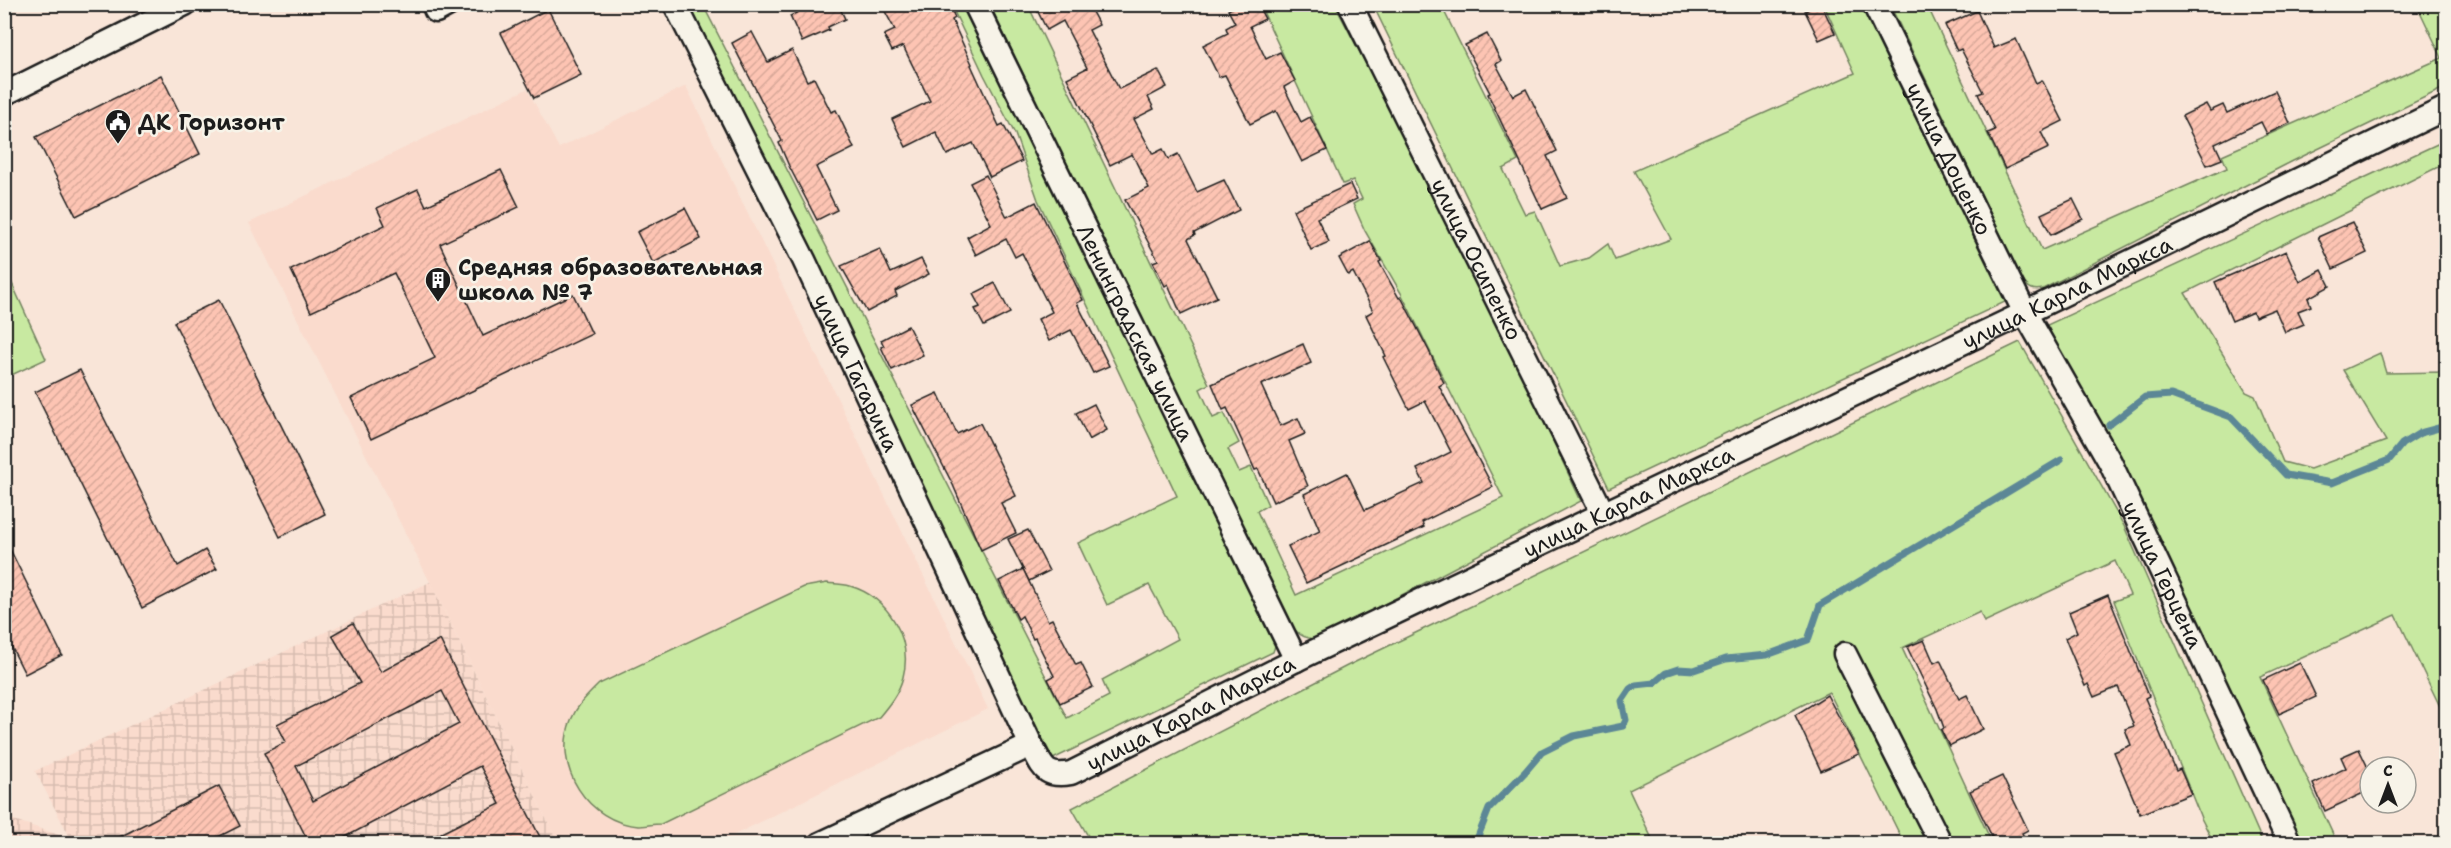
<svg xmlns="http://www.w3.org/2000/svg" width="2451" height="848" font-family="'Shantell Sans',sans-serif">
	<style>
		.built { fill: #fadbcd }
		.industrial { fill: url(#industrial-grid) }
		.green { fill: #c8e9a1; stroke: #72825e; stroke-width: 1.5 }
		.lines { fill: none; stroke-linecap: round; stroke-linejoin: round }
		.stream { stroke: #5c8796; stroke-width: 7 }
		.building { fill: url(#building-hatch); stroke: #1c1c1c; stroke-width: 1.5; fill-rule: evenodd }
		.street-casing { stroke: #1c1c1c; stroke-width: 27 }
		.street { stroke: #f7f3e8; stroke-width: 22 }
		.labels { text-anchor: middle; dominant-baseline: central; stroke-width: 5; stroke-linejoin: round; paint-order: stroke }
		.poi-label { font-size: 22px; font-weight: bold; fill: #1c1c1c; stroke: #f7f3e8; text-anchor: start }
		.street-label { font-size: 22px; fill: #1c1c1c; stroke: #f7f3e8 }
	</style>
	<defs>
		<pattern id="industrial-grid" width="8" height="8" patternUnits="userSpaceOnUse" patternTransform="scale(1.5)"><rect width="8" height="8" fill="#fadbcd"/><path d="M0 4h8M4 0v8" fill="none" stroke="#d6bbaf"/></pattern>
		<pattern id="building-hatch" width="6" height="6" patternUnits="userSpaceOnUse" patternTransform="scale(1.5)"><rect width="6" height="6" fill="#fdc4b3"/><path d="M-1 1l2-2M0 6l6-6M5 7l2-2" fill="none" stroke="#d8a899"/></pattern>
	</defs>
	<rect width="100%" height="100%" fill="#f9e5d8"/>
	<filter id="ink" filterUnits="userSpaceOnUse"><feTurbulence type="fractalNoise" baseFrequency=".0167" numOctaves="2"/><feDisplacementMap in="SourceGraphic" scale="12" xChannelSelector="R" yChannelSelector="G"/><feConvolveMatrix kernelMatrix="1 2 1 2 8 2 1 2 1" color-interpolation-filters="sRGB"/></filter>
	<g filter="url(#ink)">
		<polygon class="built" points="686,86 988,709 718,843 558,843 440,602 249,223 527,89 559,148"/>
		<polygon class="industrial" points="430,582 558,843 5,844 5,817 71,839 35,771"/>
		<g class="green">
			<polygon points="675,5 703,5 1067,718 1109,696 1102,680 1178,639 1149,585 1107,605 1078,543 1177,496 1038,200 1015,134 984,75 951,5 969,5 1276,643 1273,652 1053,759"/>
			<path d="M990,5H1028L1209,384L1200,389L1213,418L1224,413L1239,443L1228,449L1239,472L1251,467L1268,505L1257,511L1296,595L1503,498L1401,293L1365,231L1353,204L1362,199L1353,180L1343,184L1260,5H1335L1469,261L1581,501L1320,638C1304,641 1296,632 1286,621Z"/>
			<polygon points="1373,5 1441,5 1518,161 1503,169 1525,214 1535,211 1560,266 1589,258 1608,244 1615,260 1671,239 1634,171 1855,73 1824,5 1861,5 2005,302 1609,488"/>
			<path d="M1890,5H1927L2042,250L2227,168L2222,155L2442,58L2417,5H2446V87L2293,161L2043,289C2033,291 2029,289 2023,281Z"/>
			<polygon points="2446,140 2446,163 2185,293 2246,392 2255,396 2283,462 2310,469 2386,441 2343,370 2380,353 2386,373 2446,372 2446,719 2396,615 2260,677 2337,843 2298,843 2047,325"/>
			<polygon points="5,268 46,359 5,378 4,378"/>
			<polygon points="2020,342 2124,526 2263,843 2214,843 2201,818 2114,601 2130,595 2115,561 1984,622 1980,612 1902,648 1992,843 1904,843 1829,692 1629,790 1654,843 1092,843 1072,808 1347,666"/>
			<path d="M827,583C834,584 843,584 850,586C888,597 913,639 903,677C899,693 889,705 879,717L661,824C653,824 645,826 638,826C588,822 552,767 571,720C577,705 588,695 599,684L804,587Z"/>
		</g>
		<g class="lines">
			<g class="stream">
				<polyline points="2109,425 2145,397 2171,395 2231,417 2286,475 2332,483 2389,460 2402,444 2420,433 2446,426"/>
				<polyline points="1475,844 1489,809 1525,772 1542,752 1574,736 1623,726 1626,720 1622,701 1630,689 1636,685 1654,683 1666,673 1678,669 1694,670 1726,659 1767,655 1808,640 1820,605 2061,460"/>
			</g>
		</g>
		<g class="building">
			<polygon points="814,4 838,4 845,19 828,27 829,30 802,42 790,16"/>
			<polygon points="881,4 949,4 955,18 952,20 972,64 971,65 999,126 1003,124 1022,161 990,177 973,143 947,155 936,132 906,147 892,119 930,101 903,46 892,51 884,35 895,30"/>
			<polygon points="1034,4 1096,4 1090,8 1099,25 1089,30 1119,89 1158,70 1167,87 1148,97 1154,109 1134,119 1153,154 1163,149 1168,159 1178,154 1197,192 1224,180 1239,210 1194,233 1195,235 1188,239 1217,297 1181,314 1168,284 1165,286 1153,262 1158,260 1125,200 1149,188 1132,154 1110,165 1067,78 1087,68 1063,21 1047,30"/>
			<polygon points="1239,4 1257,4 1265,19 1250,26 1266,59 1280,52 1295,81 1284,87 1301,122 1310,117 1327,150 1302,162 1276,111 1250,124 1225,75 1219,77 1203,45 1228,33 1226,28 1235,23 1228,10"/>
			<polygon points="1819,4 1821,4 1835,33 1819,40 1805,11"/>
			<polygon points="548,9 581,75 534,98 501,33"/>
			<polygon points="1977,11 1994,48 2016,39 2036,83 2042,80 2063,121 2041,132 2049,148 2005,169 1988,133 1995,130 1978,94 1983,92 1961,49 1957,51 1945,25"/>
			<polygon points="752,32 768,62 792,50 807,81 814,78 831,112 836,110 854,148 816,167 837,210 817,220 789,166 779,143 782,141 732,43"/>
			<polygon points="1487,34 1501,61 1496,64 1513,96 1526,89 1557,151 1547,156 1567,198 1542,209 1488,94 1490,93 1465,45"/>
			<polygon points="161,75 200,154 76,216 36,137"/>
			<polygon points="2275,91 2290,123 2267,134 2261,122 2215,144 2222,159 2207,165 2182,116 2206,104 2210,111 2223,105 2227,113"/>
			<polygon points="501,170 519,207 440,244 483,336 573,294 592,334 371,439 351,398 435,358 394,273 311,312 291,270 385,225 377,208 418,189 426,206"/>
			<polygon points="986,175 1007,217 1036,202 1083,300 1077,303 1109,366 1093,373 1071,330 1049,341 1038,319 1052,312 1022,253 1015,257 1006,239 976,255 967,237 991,224 970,183"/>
			<polygon points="1350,184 1357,199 1317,218 1329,242 1311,250 1293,210"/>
			<polygon points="2073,199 2083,219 2051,235 2041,214"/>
			<polygon points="685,208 701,239 653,263 637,232"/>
			<polygon points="2352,222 2367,253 2333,269 2318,237"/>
			<polygon points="1370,241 1381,261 1379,262 1399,298 1401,297 1429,351 1444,383 1439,386 1493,487 1422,522 1424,527 1306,583 1288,546 1320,531 1304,494 1347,473 1365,510 1424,483 1417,469 1451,452 1425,401 1409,409 1383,357 1386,356 1366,315 1373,311 1353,272 1348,275 1339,258"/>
			<polygon points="880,249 891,273 921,259 929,274 895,291 897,296 867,312 841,266"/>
			<polygon points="2286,251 2300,282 2322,270 2330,286 2308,298 2311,306 2298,311 2304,324 2285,332 2275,309 2255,317 2253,312 2232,321 2215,282"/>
			<polygon points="995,283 1010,313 984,326 975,309 980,307 973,294"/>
			<polygon points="219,300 325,514 280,537 174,322"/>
			<polygon points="908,326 923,355 892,370 881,347 884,346 881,340"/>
			<polygon points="1303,344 1311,363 1261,385 1280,426 1298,418 1305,434 1289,441 1308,486 1273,502 1258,469 1255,470 1227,408 1223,410 1212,384"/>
			<polygon points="80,370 178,566 205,550 217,569 142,608 35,392"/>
			<polygon points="938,393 957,434 980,423 1016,496 1001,503 1016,533 981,550 953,485 912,405"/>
			<polygon points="1094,404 1107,430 1089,440 1076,413"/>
			<polygon points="1028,530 1049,571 1029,581 1008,539"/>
			<polygon points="4,537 62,655 25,674 4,632"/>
			<polygon points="1023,569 1048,621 1052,619 1076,665 1081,663 1093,687 1060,703 1048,679 1054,676 1035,638 1033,639 1022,616 1018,619 999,581"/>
			<polygon points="2108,595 2149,696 2145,698 2176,771 2180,769 2191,794 2140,814 2114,752 2131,745 2125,729 2134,726 2118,687 2094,697 2088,684 2085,686 2065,638 2077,632 2069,612"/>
			<path d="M353,623L381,672L440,640L543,843H421L500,804L480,766L334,843H309L264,753L286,742L277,724L360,683L332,635ZM442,691L459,724L313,801L296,766Z"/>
			<polygon points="1924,640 1934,663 1940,660 1959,699 1967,695 1983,729 1949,746 1941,730 1944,728 1937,709 1907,647"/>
			<polygon points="2300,663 2316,697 2279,714 2263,680"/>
			<polygon points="1827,695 1859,754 1821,771 1795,715"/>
			<polygon points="2359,749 2370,772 2370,790 2325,811 2313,784 2346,768 2341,757"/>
			<polygon points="2002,776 2028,830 2022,833 2027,843 1995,843 1970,791"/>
			<polygon points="219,786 240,826 206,843 108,843"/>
		</g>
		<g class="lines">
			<g class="street-casing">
				<g id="street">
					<polyline points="433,4 436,11 449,4"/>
					<path id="s1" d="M675,4L804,260L1031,745"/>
					<path id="s2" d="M975,4L1296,660"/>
					<path id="s3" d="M1350,4L1603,513"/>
					<path id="s4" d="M1874,4L2025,313L2110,462L2290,844"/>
					<polyline points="4,94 185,4"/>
					<polyline points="1845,654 1941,844"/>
					<path id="s5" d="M820,844L1031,745C1043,766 1043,778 1071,773L1296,660L2025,313L2446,108"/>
				</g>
			</g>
			<use href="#street" class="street"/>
		</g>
	</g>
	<defs>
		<g id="civic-pin" transform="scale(1.35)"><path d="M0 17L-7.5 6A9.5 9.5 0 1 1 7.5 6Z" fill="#1c1c1c" stroke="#f7f3e8"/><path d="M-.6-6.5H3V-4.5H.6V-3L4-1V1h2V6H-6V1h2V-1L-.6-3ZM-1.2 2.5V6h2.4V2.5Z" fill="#fff"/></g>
		<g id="building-pin" transform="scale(1.35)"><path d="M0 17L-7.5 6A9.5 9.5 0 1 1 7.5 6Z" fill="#1c1c1c" stroke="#f7f3e8"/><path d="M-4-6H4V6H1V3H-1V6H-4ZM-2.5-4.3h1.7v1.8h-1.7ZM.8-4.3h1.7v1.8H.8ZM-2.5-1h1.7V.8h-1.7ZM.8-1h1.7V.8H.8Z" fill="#fff"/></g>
	</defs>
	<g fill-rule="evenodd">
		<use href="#civic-pin" x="118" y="122"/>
		<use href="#building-pin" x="438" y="280"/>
	</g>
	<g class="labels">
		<g class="poi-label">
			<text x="138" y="122">ДК Горизонт</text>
			<text x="458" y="267">Средняя образовательная<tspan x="458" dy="25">школа № 7</tspan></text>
		</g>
		<g class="street-label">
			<text stroke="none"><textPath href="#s4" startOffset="172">улица Доценко</textPath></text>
			<text stroke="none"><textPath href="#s3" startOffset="285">улица Осипенко</textPath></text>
			<text stroke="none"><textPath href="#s5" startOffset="1394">улица Карла Маркса</textPath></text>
			<text stroke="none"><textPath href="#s2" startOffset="366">Ленинградская улица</textPath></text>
			<text stroke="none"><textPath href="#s1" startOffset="411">улица Гагарина</textPath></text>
			<text stroke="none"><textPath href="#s5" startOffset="908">улица Карла Маркса</textPath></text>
			<text stroke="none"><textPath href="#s4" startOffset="640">улица Герцена</textPath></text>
			<text stroke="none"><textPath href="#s5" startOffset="422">улица Карла Маркса</textPath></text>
		</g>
	</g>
	<rect width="2451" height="848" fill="none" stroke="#f7f3e8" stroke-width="24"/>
	<rect x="12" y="12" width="2427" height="824" fill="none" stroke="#1c1c1c" stroke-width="2" filter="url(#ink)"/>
	<g transform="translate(2388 785)"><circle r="28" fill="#f7f3e8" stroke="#9f9d96" stroke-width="1.5"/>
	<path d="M0-4.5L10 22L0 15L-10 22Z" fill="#1c1c1c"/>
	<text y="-9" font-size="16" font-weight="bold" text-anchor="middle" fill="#1c1c1c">С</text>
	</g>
</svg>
